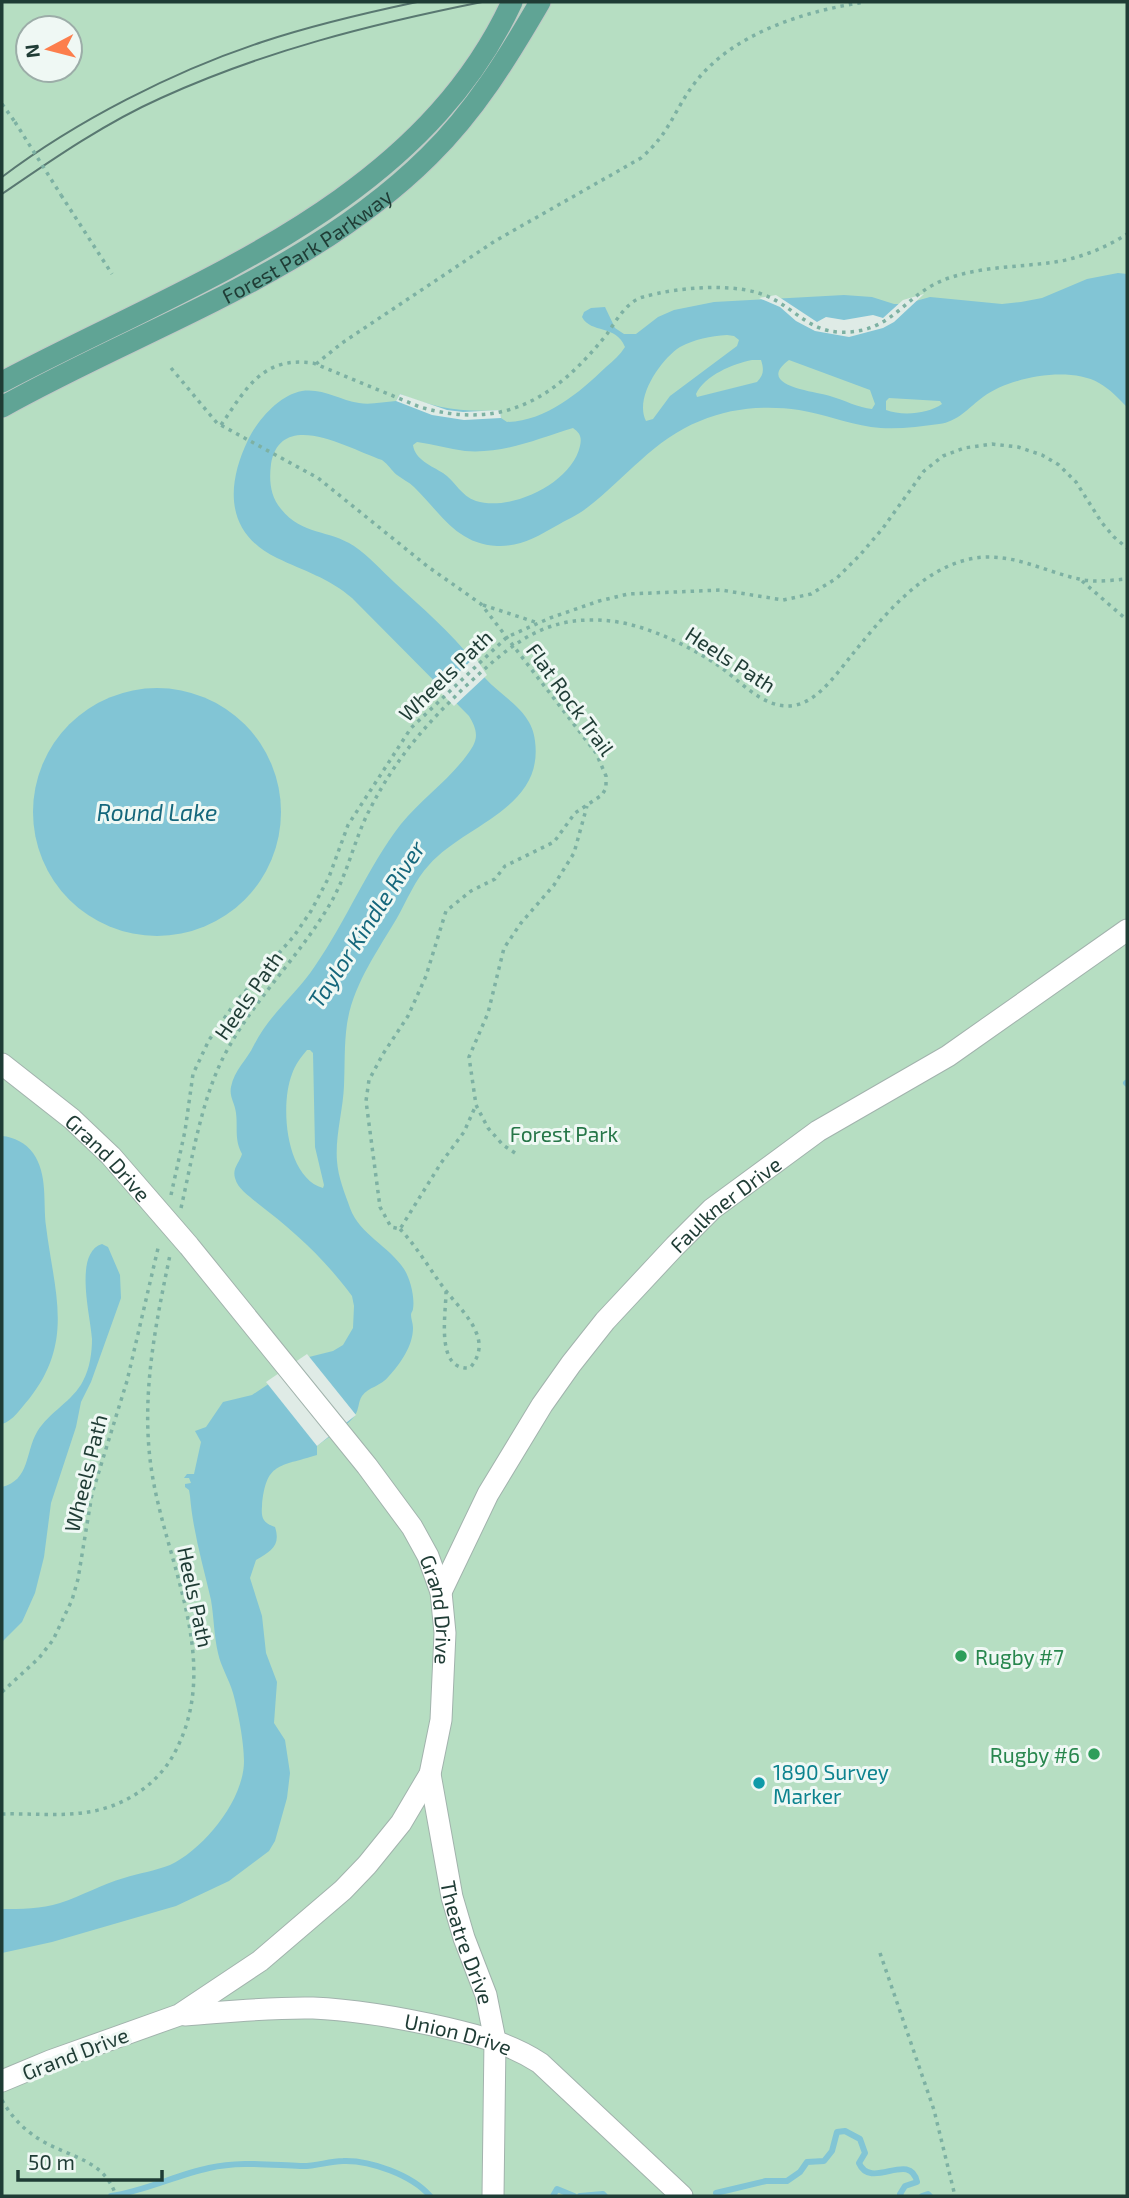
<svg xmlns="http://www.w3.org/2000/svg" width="1129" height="2198" font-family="'Exo 2',sans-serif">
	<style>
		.green { fill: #b6dec2; fill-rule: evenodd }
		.water { fill: #82c5d5; fill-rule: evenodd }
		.pier { fill: #dfebe6 }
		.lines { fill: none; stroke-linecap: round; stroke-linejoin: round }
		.stream { stroke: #82c5d5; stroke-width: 6 }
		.minor-casing { stroke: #a2b3ad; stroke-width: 23 }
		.major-casing { stroke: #c0c8c6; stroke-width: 23 }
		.path { stroke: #7db1a3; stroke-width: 3.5; stroke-dasharray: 3.5 5; stroke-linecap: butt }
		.minor { stroke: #fff; stroke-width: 21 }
		.major { stroke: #60a495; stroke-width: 21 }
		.tram { stroke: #597871; stroke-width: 2 }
		.path-bridge { stroke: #7db1a3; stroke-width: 3.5; stroke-dasharray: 3.5 5; stroke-linecap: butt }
		.leisure-dot { fill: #2e9e5b; stroke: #eff8f4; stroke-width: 2.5 }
		.culture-dot { fill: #0f9aa8; stroke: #eff8f4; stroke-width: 2.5 }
		.labels { text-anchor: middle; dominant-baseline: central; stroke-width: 6; stroke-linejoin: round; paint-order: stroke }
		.street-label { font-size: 21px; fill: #1f3c35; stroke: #eff8f4 }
		.park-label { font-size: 21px; fill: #267648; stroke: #eff8f4 }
		.leisure-label { font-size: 21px; fill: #27864d; stroke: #eff8f4; text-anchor: start }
		.culture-label { font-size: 21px; fill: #0d838f; stroke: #eff8f4; text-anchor: start }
		.water-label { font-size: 23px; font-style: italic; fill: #15677c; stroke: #eff8f4 }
	</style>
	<rect width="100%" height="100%" fill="#dfebe6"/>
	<path class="green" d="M2,2H1127V2196H2ZM28,28H70V70H28Z"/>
	<g class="water">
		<path d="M1118,273L1127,274V407C1119,399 1110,389 1099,383C1069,366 1010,377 983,397C969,407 958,422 939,424C917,427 893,430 871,427C846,423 823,414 799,410C766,405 730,408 700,421C654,439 626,478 588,507C578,515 566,520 556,526C537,537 519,547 497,546C456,544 440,512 414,487C409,482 402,479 397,475C391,470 389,465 382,460C351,450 281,407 271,464C269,480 270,496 281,509C303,536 328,529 354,546C369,556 381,570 395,583C421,607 451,632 473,661C478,666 480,673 485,678C503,698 532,711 535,741C544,809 465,824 429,865C415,880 407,900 397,918C377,952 353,985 347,1024C344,1045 345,1065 344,1086C343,1110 335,1137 337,1161C338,1177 345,1194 350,1208C360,1235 389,1246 404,1269C410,1278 415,1297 413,1309C413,1311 411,1312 411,1315C411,1319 413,1323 413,1328C413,1346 400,1364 389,1376C382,1386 368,1387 362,1396C358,1402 359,1410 355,1415C349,1425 327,1438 317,1446V1455C279,1467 266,1462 262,1506C261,1518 263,1523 275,1527C281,1546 271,1551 256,1560L250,1578L262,1616L266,1653L277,1682L274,1723L285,1740L290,1773L287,1798L275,1841L269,1851L229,1881L176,1906L52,1942L2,1953V1909C21,1909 41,1909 60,1903C82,1896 102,1884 124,1878C139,1873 155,1871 170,1865C204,1849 244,1800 244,1761C244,1742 238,1711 233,1693C229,1679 221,1667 218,1653C214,1636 214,1618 211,1600C203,1565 193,1532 190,1496L189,1490L185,1487V1484L191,1483L189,1478H184L187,1474H194L201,1442L195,1431L206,1427L223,1402L252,1395L309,1357L333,1351L343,1345L353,1328L354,1306L352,1296C323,1257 295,1232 256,1202C248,1195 238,1189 235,1178C232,1168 240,1162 242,1154C234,1139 238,1128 236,1113C235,1103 229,1097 231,1087C234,1070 247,1060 254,1045C271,1012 296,995 315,966C347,920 367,868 401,824C423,797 455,776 473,746C479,735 475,726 469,716L352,598C329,578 304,571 277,558C225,533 226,486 248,440C257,421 279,395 302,391C323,388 339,400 359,403C370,405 384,402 396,401L400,394C434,408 464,413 500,410L501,418L507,422C546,421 579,393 606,367C613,361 620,355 625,347C616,324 591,334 582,317L584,312L591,308L605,307L615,328L624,334H636L658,317L674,310L714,302L844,295L872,297L894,304H905L930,297L1002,304L1021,302L1042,298L1087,279ZM727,335L734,336L739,340L737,346L670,396L653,419L646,421C634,398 661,359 680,347C695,339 710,336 727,335ZM752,360H761C764,369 764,375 757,382L697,397L696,394C705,375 733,364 752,360ZM789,360L870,390L875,404L872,409C859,408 844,400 830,396C815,391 754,386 789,360ZM889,398L940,401L942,404C928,414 902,416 886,410V401ZM573,428C580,433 582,437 580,446C572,483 511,512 476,501C461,496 455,481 443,473C432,466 415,460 413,445L417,442C433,444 449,449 465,451C504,454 537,439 573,428ZM307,1050H310L313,1053L315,1147L324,1185L323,1188C285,1177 280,1104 292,1074C295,1065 301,1057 307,1050Z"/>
		<circle cx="157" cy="812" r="124"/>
		<path d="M2,1136C14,1137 26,1143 33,1153C48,1174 43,1202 46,1226C54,1292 75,1341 29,1399C21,1408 13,1421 2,1424Z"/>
		<path d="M102,1244L108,1247L120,1275L121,1298L91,1382L81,1402L76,1427L51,1503L44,1557L35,1593L22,1622L2,1642V1487C30,1480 25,1453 37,1432C49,1412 73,1401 83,1381C90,1368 92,1352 92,1339C91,1317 73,1253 102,1244Z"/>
	</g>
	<g class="pier">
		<polygon points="924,294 894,322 883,328 849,337 815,331 796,321 780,307 759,298 776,295 817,322 826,317 844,320 873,315 883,318 903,300"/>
		<polygon points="400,394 447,410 463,412 500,410 501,418 464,420 432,415 396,401"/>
		<polygon points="475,657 487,675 454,706 439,691"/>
		<polygon points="307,1354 356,1415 317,1446 266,1382"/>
	</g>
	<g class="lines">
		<g class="stream">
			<polyline points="1126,1083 1127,1084"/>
			<path d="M716,2193L766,2181H787L800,2172L807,2162L824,2161L832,2151L837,2132L845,2131L860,2139L865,2153L859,2163C871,2191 910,2150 917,2182L905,2186L900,2194L901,2196"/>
			<path d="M111,2196C145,2191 176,2175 209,2168C239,2161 270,2165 300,2166C315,2167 328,2161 343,2161C370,2160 412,2175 430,2196"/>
			<polyline points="553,2196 557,2189 574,2196"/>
			<polyline points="580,2196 603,2194 605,2196"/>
			<polyline points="922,2196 928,2194 930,2196"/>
		</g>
		<g class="minor-casing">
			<g id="minor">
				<path id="s1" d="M2,1064L72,1119L111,1156L189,1246L367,1466L412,1527L428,1556L441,1592L445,1633L441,1720L430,1774L401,1823L367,1865L343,1890L260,1961L179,2015L50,2061L2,2081"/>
				<path id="s2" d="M441,1592L488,1494L542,1405L571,1364L605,1321L675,1246L712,1209L818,1131L948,1056L1127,930"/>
				<path id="s3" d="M430,1774L452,1897L464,1938L486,1995L495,2040L493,2196"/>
				<path id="s4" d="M185,2015C227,2012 270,2007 313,2008C358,2010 402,2018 446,2028C480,2036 511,2044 540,2063L682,2196"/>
			</g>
		</g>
		<g class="major-casing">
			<g id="major">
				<path d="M2,382C188,283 417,207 512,2"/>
				<path id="s5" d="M2,407C145,327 310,274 429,156C475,111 508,57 540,2"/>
			</g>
		</g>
		<g class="path">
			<polyline points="2,104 15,122"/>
			<polyline points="61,195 112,274"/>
			<path d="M316,364L342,343L495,241L641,158C670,133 673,112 694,84C732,33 805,11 865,2"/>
			<polyline points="171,368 217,423 318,478 427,566 481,604 596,753 606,776 606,788 602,795 575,813 554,842 505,866 495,879 471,891 446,911 426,976 408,1016 383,1054 369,1080 366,1101 380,1207 391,1227 400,1229 441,1163 464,1132 476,1105"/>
			<path d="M221,425C246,389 262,356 313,363L420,407C503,431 555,399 607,334C616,321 627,301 643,297C678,287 741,281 773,299C796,311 810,330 838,332C894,335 903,293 949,278C981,267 1015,267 1048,263C1075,260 1104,249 1127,234"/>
			<polyline points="1082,581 1127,620"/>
			<polyline points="483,605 535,622"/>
			<polyline points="515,1153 503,1145 488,1128 476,1105 469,1057 488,1013 504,948 521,923 554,885 574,853 587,806"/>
			<polyline points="171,1195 185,1131 193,1074 209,1040 235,1003 294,936 311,911 329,877 348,825 411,728 507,637 550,618 599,601 628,594 721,590 783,600 811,594 837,578 860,555 883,528 924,471 943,456 964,448 992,444 1018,447 1042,455 1059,465 1076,482 1102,523 1114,537 1127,548"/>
			<path d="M181,1208C192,1160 200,1107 221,1062C249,1004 298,959 330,904C348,874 354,839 370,809C396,758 426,724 467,685C504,651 537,620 591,620C634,619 678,640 713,662C738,677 763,712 796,705C819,700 837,673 851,656C881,619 918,572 966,560C1006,549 1042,571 1079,579C1094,583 1112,580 1127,579"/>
			<path d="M400,1229C417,1247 429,1268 443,1287C454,1302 469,1315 476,1332C482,1346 479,1357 470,1368C435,1371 446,1314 446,1292"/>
			<polyline points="2,1692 39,1658 53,1640 72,1600 78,1579 92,1494 127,1381 159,1244"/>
			<path d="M2,1814C34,1813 70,1818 102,1809C132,1801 160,1781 175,1752C225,1658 161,1556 150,1459C142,1390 156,1322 170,1255"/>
			<polyline points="880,1953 934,2110 955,2196"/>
			<path d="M2,2100C12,2118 26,2132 44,2142C73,2158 105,2161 116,2196"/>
		</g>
		<use href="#minor" class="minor"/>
		<use href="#major" class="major"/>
		<g class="tram">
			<path d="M2,177C76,121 174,71 262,42C313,25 365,13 417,2"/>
			<path d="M2,194C53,159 105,123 161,98C264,51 372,24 482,2"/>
		</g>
		<polyline class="path-bridge" points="15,122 61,195"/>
	</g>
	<g class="leisure-dot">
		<circle cx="961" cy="1656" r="7"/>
		<circle cx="1094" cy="1754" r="7"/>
	</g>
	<circle class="culture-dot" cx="759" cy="1783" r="7"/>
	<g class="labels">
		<g class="street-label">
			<text stroke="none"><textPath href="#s5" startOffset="345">Forest Park Parkway</textPath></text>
			<text transform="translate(731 659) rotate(33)">Heels Path</text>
			<text transform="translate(445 675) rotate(-44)">Wheels Path</text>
			<text transform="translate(571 699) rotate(54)">Flat Rock Trail</text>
			<text transform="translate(248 995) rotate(-55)">Heels Path</text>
			<text stroke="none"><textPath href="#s1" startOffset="142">Grand Drive</textPath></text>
			<text stroke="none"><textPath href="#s2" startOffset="486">Faulkner Drive</textPath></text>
			<text transform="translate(85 1473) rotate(-76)">Wheels Path</text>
			<text transform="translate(196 1597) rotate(78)">Heels Path</text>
			<text stroke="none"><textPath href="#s1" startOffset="709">Grand Drive</textPath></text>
			<text stroke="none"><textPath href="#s3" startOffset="173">Theatre Drive</textPath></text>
			<text stroke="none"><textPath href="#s4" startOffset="276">Union Drive</textPath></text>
			<text transform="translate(75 2053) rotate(-21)">Grand Drive</text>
		</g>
		<g class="park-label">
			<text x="564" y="1133">Forest Park</text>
		</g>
		<g class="leisure-label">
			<text x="975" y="1656">Rugby #7</text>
			<text x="1080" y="1754" text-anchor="end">Rugby #6</text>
		</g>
		<g class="culture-label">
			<text x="773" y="1771">1890 Survey<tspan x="773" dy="24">Marker</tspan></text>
		</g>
		<g class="water-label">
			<text x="157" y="812">Round Lake</text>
			<text transform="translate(366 924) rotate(-57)">Taylor Kindle River</text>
		</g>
	</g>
	<rect width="1129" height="2198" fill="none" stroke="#1f3c35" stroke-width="7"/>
	<g transform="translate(49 49) rotate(263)"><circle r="33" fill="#eff8f4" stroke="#9cada8" stroke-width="2"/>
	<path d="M0-5L12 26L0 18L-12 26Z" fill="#fc7e4c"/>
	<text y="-10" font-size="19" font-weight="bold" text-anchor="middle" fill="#1f3c35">N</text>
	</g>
	<path d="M18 2170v10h144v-10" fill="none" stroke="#1f3c35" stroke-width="3.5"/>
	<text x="28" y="2170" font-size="21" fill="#1f3c35" stroke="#eff8f4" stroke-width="5" paint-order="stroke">50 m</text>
</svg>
